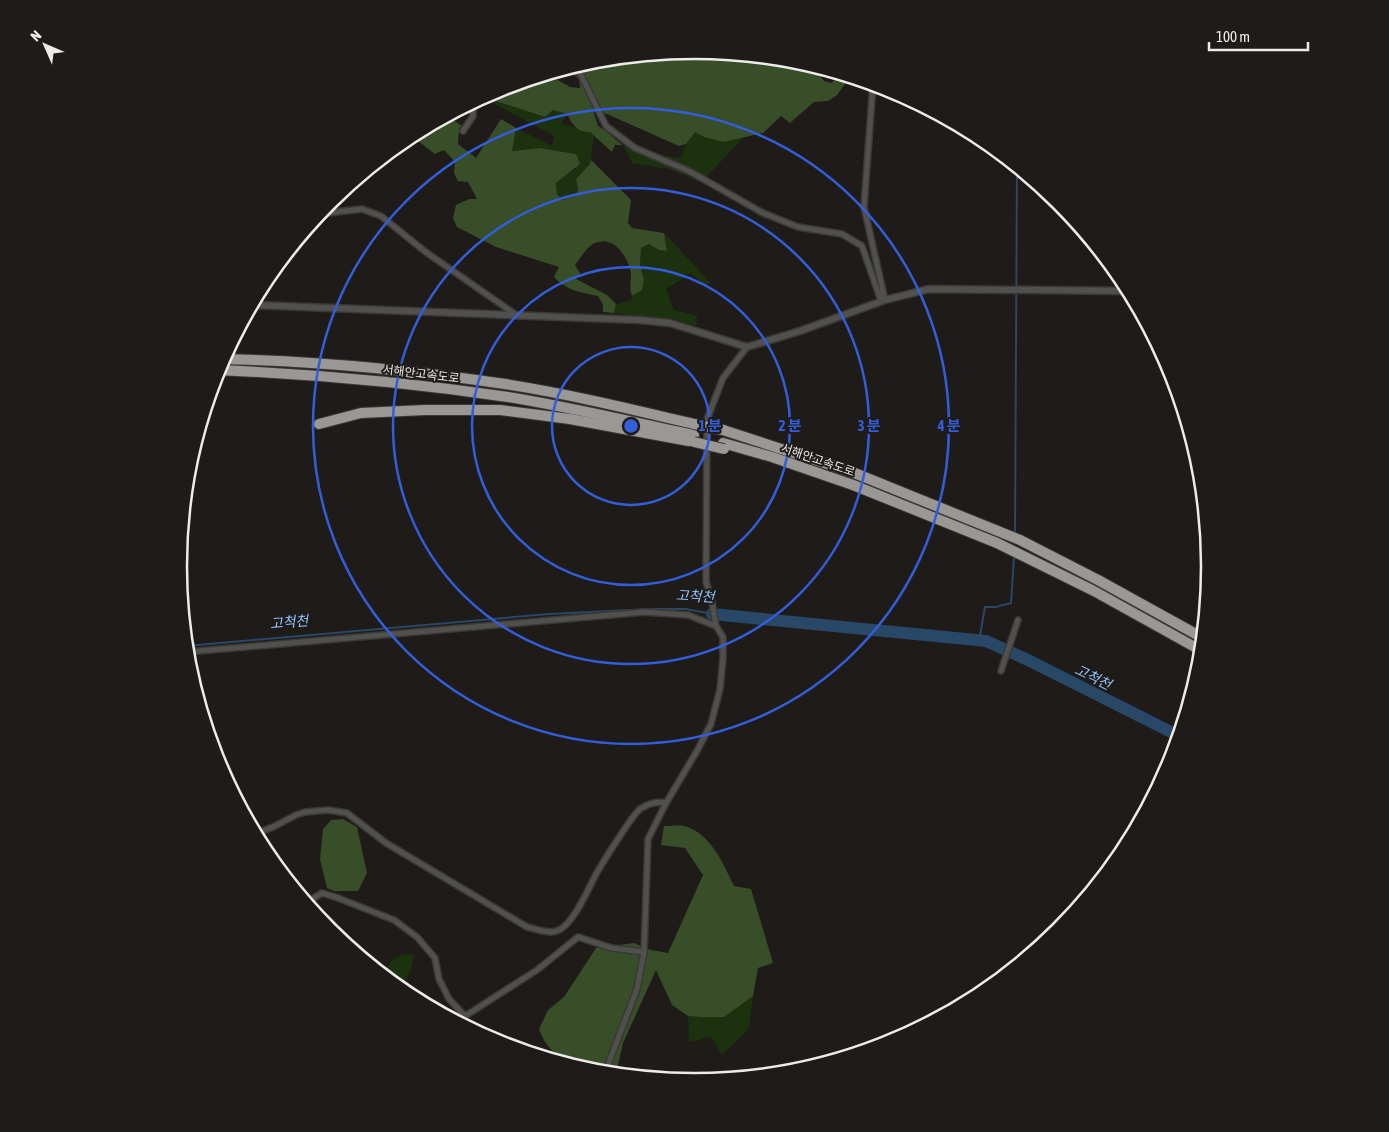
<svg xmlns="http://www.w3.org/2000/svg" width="1389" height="1132" font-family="'Asap Condensed','Noto Sans KR',sans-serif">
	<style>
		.green { fill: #1c320e }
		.forest { fill: #374e29 }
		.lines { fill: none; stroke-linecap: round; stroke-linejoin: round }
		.stream { stroke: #294767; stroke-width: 2 }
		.river { stroke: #294767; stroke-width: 12 }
		.minor-casing { stroke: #3b3836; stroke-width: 8 }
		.tertiary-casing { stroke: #3b3836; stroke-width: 9 }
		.motorway-casing { stroke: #3b3836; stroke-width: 12 }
		.minor { stroke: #50504e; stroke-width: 5 }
		.tertiary { stroke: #50504e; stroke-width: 6 }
		.motorway { stroke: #9a9894; stroke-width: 10 }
		.motorway-bridge-casing { stroke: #3b3836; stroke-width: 12; stroke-linecap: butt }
		.motorway-bridge { stroke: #9a9894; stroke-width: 10 }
		.ring { fill: none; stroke: #325eda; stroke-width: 2.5 }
		.labels { text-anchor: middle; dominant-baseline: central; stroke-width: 4; stroke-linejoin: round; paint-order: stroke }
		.street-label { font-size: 12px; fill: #eeecea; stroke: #1e1b19 }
		.water-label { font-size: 14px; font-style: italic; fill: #91c4fc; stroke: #1e1b19 }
		.rim { fill: none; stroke: #eeecea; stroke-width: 2.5 }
		.centre { fill: #325eda; stroke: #1e1b19; stroke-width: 2.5 }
		.ring-label { font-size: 15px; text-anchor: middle; font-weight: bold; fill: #325eda; stroke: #1e1b19; stroke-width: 4; stroke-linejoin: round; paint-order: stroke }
	</style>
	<rect width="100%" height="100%" fill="#1e1b19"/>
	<g class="green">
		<polygon points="482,97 545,117 553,110 567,114 561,124 574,127 584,132 590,132 594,136 590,164 576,179 578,188 577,195 562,200 557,195 556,182 576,169 576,154 540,148 511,151 516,128 552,146 554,136"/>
		<path d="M695,132C714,143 725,142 745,136L707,176L703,183L669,169L632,163L623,145C643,148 662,157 681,158L686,144Z"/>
		<polygon points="664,233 710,282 705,287 691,273 666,289 674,310 697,316 696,326 676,320 614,313 616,304 631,301 632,296 636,295 644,280 640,265 641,248 649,244 659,250 667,251"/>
		<path d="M414,954L411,970L400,989L384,975C392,958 394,955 414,954Z"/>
		<polygon points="753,996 749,1028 722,1055 711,1037 689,1042 688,1016 701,1017 724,1017"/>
	</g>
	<g class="forest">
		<path d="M694,50L795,60L817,67V72L824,81L831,83L835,80V72L850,77L837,95L828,101L814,102L790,123L781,116L763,133L732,140L723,142L704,137L695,132L686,144L679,146L607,114L593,111L598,126C608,131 614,139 623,145H615L612,152L590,132C577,133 572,124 567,114L553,110L545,117L483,97L497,89L547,74L570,87L580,88L579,79L571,73L569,68L594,60Z"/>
		<path d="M447,116L462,126L459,129L458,144L476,158L501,119L516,128L512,151L540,148L576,154L580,164L556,183L557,194L562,200L577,195L578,188L576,179L590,164L591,160L631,200L628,223L632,228L664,233L667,251L659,250L649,244L641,248L640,265L644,280L642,290L632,296C628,285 633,278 630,269C626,254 612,234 593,244C586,248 580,259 575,265L580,273L576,279L607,295L616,304L614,313L603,312V304L598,296C582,293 565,290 554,277L559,267L496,247L457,227L453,218L456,205L469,199H477L468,182L458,181L454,173L455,162L444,150L435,154L418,141L412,135Z"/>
		<polygon points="343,819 357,827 367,873 358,891 334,891 327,888 320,859 323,829 331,820"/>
		<path d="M664,826C671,826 678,825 684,826C710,832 724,865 734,886L751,889L773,963L758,968L753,996L724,1017H701L688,1016L672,1005L656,970L623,1043L616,1074L594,1072L574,1066L573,1063C555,1055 546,1048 539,1029L548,1010L564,997L596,948L634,943L651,950L668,953L703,875L685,848L661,845Z"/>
	</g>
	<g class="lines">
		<g class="stream">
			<polyline points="1015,534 1017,167"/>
			<polyline points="979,641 985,607 996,607 1011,603 1014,556"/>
			<polyline points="186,646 549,614 651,609 686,609 712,614"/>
		</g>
		<polyline class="river" points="712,614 986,641 1028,660 1179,736"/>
		<g class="minor-casing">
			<g id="minor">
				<polyline points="576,65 606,126 635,148 689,171 763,213 798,227 842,234 862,246 881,301"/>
				<polyline points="873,83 864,207 885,300"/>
				<polyline points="463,131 473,116 473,102"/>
				<polyline points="319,214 362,209 381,216 427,253 515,314"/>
				<polyline points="187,652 645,612 688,615 716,626"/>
				<polyline points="1001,671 1018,620"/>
				<path d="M255,834L273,827L296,815L305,812L328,810L347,813L386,843L527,927C537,929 548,934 557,931C572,926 587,892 594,878C599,868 633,814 640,809C648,804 657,801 666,803"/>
				<polyline points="310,907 312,899 322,893 338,898 394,920 417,937 435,958 439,979 449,999 465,1016 537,970 578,937 612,948 644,952"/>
				<polyline points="464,1019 480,1034"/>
				<polyline points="606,1073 609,1062 637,989 644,952 648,839 666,803 697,751 711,724 720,689 723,658 723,637 716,626 712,602 706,582 707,419 723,378 747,347"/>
			</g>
		</g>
		<g class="tertiary-casing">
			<polyline id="tertiary" points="252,305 640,320 670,323 747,347 800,331 885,300 929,289 1130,291"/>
		</g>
		<g class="motorway-casing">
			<g id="motorway">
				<path d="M223,359C317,361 412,370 505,384C569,394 631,409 694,424"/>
				<path d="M217,370C314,374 412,383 508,397C570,407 632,422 694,435"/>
				<polyline points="319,424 361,413 425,410 500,410 570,419 689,441"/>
				<polyline points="723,430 852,472 1020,540 1098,580 1203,638"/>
				<polyline points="723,443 772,457 853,485 997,543 1094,591 1202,651"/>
			</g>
		</g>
		<use href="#minor" class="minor"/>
		<use href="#tertiary" class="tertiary"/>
		<use href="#motorway" class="motorway"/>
		<g class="motorway-bridge-casing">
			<g id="motorway-bridge">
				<polyline points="694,424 723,430"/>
				<polyline points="694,442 724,449"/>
			</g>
		</g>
		<use href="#motorway-bridge" class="motorway-bridge"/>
	</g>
	<g class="ring">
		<circle cx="631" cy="426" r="79"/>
		<circle cx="631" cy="426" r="159"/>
		<circle cx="631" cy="426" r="238"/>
		<circle cx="631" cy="426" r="318"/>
	</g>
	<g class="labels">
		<g class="street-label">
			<text transform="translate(421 374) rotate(7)">서해안고속도로</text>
			<text transform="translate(818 460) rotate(19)">서해안고속도로</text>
		</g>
		<g class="water-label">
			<text transform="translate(695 596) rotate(3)">고척천</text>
			<text transform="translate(289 622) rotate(-5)">고척천</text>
			<text transform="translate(1093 677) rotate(26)">고척천</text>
		</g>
	</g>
	<path d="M0 0H1389V1132H0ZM187 566a507 507 0 1 1 1014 0a507 507 0 1 1-1014 0Z" fill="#1e1b19" fill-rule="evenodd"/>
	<path class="rim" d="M187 566a507 507 0 1 1 1014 0a507 507 0 1 1-1014 0Z"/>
	<circle cx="631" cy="426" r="8" class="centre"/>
	<g class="ring-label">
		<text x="710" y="431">1 분</text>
		<text x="790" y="431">2 분</text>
		<text x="869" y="431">3 분</text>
		<text x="949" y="431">4 분</text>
	</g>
	<g transform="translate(45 45) rotate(315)" stroke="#1e1b19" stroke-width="4" paint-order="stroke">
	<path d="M0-4L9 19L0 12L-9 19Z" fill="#eeecea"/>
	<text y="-8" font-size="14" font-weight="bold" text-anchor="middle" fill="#eeecea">N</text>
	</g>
	<path d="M1209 42v8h99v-8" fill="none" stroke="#eeecea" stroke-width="2.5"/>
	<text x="1216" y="42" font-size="15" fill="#eeecea" stroke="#1e1b19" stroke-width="4" paint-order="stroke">100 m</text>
</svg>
